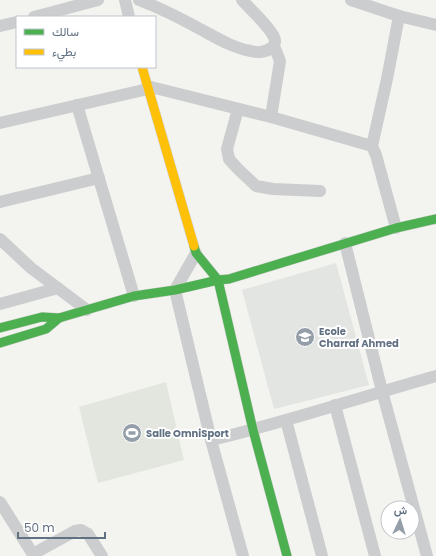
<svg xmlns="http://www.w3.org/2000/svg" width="436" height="556" font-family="Poppins,Vazirmatn,sans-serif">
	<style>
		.built { fill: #e3e5e3 }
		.green { fill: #e2e6de }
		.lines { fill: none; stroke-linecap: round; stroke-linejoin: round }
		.fast-casing { stroke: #d1d1d1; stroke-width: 10 }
		.slow-casing { stroke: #d1d1d1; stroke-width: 10 }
		.street { stroke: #cccdce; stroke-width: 12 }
		.fast { stroke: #4caf50; stroke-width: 9 }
		.slow { stroke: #ffc107; stroke-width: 9 }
		.labels { text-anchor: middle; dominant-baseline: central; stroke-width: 4; stroke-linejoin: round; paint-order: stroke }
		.poi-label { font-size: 10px; font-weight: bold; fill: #617082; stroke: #fff; text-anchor: start }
	</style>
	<rect width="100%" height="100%" fill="#f3f3f0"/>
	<polygon class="built" points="336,263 369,385 274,409 242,290"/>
	<polygon class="green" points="166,382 184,460 98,483 79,407"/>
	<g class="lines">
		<g class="fast-casing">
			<g id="fast">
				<polyline points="194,246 196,253 218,280 253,430 287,556"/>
				<polyline points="0,328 42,317 59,318 134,296 175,290 218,280 229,279 396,228 436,219"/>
				<polyline points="0,343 46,329 59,318"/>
			</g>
		</g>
		<g class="slow-casing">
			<polyline id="slow" points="142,67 194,246"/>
		</g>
		<g class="street">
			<polyline points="125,0 129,17"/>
			<path d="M139,0C160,8 180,18 200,29C217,38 233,48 251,51C258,53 266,52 271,48C275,45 276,41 274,37C269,26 251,10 242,0"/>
			<polyline points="351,0 399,16 436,25"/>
			<polyline points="34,17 98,0"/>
			<polyline points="0,26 17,22"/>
			<polyline points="147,86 271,117 372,146"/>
			<polyline points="77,105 134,296"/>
			<polyline points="238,109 227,149 229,159 237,168 256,186 273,189 320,191"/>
			<polyline points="271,117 280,61 274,46"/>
			<polyline points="0,123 148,89"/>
			<polyline points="0,202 99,178"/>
			<polyline points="396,228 376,155 372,146 387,79 399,16"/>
			<polyline points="0,239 31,268 87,310"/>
			<polyline points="345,243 382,391 427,556"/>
			<polyline points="196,253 175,290 211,440 243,556"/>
			<polyline points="0,304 58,288"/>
			<polyline points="335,405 375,556"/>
			<polyline points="286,420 322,556"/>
			<path d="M211,440C287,422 361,397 436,376"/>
			<polyline points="0,502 34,556"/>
			<polyline points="33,554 75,531 81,530 88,534 102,556"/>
		</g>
		<use href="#fast" class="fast"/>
		<use href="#slow" class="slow"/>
	</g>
	<defs>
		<g id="school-disc" transform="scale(1)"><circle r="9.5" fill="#949ea8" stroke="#fff"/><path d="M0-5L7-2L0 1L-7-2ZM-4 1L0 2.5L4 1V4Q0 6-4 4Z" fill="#fff"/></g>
		<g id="stadium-disc" transform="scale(1)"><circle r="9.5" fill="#949ea8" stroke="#fff"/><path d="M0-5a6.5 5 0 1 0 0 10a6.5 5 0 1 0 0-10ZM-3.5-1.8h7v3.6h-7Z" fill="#fff"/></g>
	</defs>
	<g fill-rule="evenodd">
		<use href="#school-disc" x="305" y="337"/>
		<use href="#stadium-disc" x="132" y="433"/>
	</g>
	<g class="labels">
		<g class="poi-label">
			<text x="319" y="331">Ecole<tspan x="319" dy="12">Charraf Ahmed</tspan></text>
			<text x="146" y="433">Salle OmniSport</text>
		</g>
	</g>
	<rect x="16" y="16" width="140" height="52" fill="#ffffff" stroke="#c0c6cd"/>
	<rect x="24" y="29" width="20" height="6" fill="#4caf50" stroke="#c0c6cd"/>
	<text x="52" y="36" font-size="12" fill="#617082">سالك</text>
	<rect x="24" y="49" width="20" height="6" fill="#ffc107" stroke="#c0c6cd"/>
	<text x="52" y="56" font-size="12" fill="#617082">بطيء</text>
	<g transform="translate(400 520) rotate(4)"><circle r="19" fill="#ffffff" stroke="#c0c6cd"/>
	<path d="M0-3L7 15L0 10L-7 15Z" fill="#949ea8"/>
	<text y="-6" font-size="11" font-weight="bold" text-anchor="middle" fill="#617082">ش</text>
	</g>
	<path d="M18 532v6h87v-6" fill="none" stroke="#617082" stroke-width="2"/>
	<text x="24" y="532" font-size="12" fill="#617082" stroke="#ffffff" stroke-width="3" paint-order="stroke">50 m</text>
</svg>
